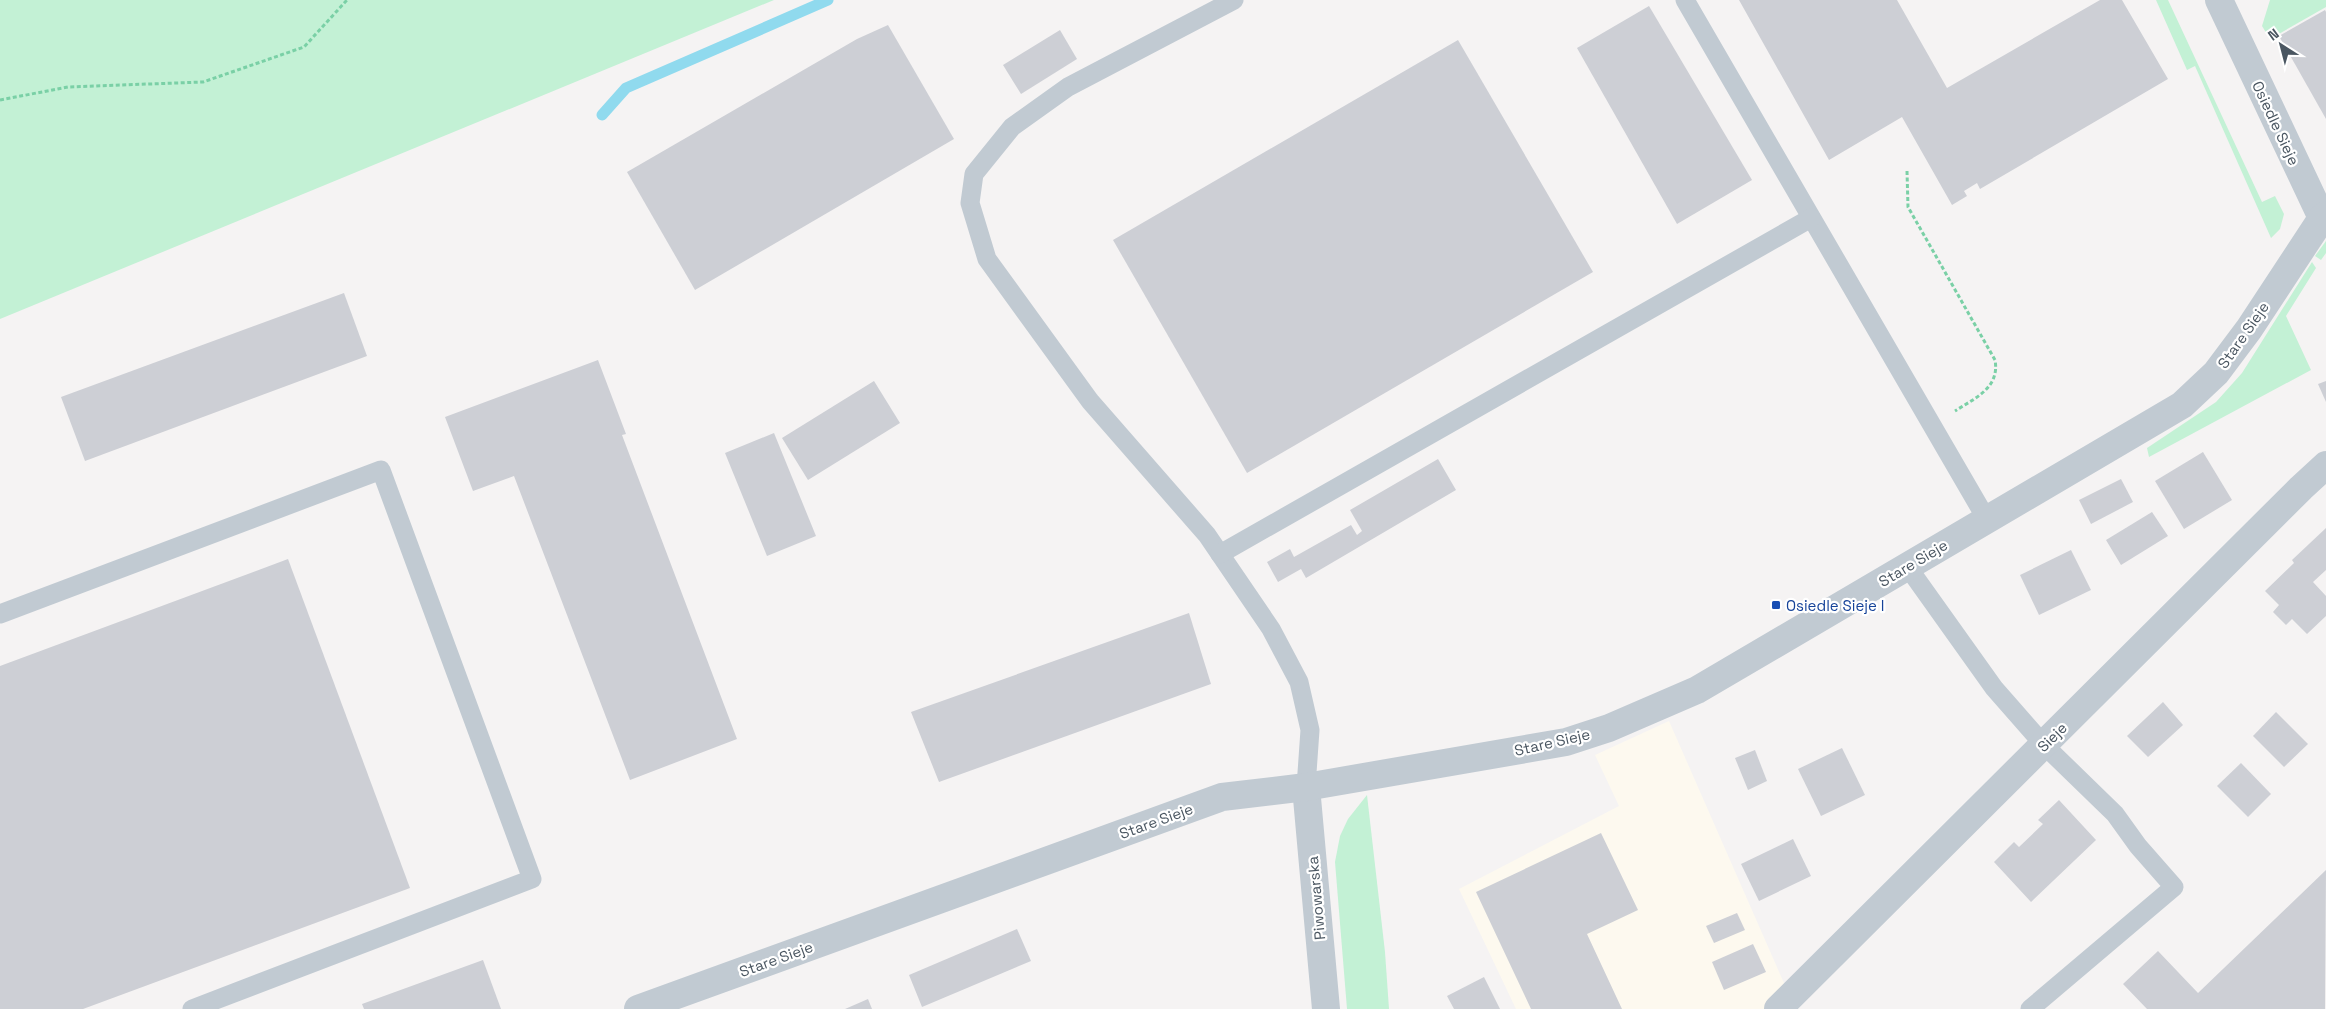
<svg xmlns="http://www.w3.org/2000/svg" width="2326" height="1009" font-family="'Space Grotesk',sans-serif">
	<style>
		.commercial { fill: #fdf9ef }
		.green { fill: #c3f1d5 }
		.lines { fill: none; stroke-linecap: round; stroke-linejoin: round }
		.stream { stroke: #90daee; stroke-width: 11 }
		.building { fill: #cdcfd5 }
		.path { stroke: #7ad0a6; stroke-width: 3; stroke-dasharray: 4 2.5; stroke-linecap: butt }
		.lane { stroke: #c1cad2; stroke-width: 19 }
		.street { stroke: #c1cad2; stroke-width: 28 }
		.transit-dot { fill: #1a4fb4; stroke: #fff; stroke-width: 2 }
		.labels { text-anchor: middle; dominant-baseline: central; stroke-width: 4.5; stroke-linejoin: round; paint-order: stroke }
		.street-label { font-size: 15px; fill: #4a5661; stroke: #fff }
		.transit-label { font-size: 15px; fill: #164399; stroke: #fff; text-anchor: start }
	</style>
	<rect width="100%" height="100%" fill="#f5f3f3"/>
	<polygon class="commercial" points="1669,721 1787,990 1768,1009 1516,1009 1459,889 1619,806 1595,755"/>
	<g class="green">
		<polygon points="0,0 774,0 0,319"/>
		<polygon points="2156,0 2168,0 2262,202 2275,196 2284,214 2280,229 2271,238 2195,66 2187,70"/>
		<polygon points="2270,0 2326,0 2326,7 2270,39 2262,26"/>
		<polygon points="2326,241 2326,253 2321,260 2315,256"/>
		<polygon points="2312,262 2316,268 2286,316 2311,370 2149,457 2147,448 2216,402 2242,373"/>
		<polygon points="1367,795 1385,952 1389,1009 1347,1009 1335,862 1340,836 1348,819"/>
	</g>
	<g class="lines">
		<polyline class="stream" points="602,115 626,88 828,0"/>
	</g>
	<g class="building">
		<polygon points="1739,0 1897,0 1947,88 2100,0 2122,0 2168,79 1980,189 1977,183 1964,191 1967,196 1952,205 1902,117 1829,160"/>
		<polygon points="1649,6 1752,180 1677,224 1577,48"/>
		<polygon points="2325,10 2326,12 2326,119 2279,36"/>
		<polygon points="888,25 954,139 695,290 627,172 857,39"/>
		<polygon points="1060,30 1077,59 1021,94 1003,65"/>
		<polygon points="1458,40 1593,272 1247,473 1113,240"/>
		<polygon points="344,293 367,356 85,461 61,397"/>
		<polygon points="598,360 626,434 622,435 737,739 630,780 514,476 473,491 445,417"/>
		<polygon points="874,381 900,423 808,480 782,438"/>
		<polygon points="2326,381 2326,402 2318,384"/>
		<polygon points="774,433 816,536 767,556 725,453"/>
		<polygon points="2203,452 2232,500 2184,529 2155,481"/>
		<polygon points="1438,459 1456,490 1306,578 1301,569 1278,582 1267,562 1290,549 1294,557 1351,525 1357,535 1362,531 1350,510"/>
		<polygon points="2121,479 2133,502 2091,524 2079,500"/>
		<polygon points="2152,512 2168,536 2121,565 2106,540"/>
		<polygon points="2326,528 2326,570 2313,582 2326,596 2326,616 2307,634 2292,619 2286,625 2273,612 2279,605 2265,591 2294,563 2292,560"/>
		<polygon points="2071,550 2091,590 2039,615 2020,575"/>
		<polygon points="288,559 410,888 83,1009 0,1009 0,666"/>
		<polygon points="1189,613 1211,684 939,782 911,712"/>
		<polygon points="2163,702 2183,725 2148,757 2127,736"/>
		<polygon points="2276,712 2308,744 2284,767 2253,736"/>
		<polygon points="1842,748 1865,795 1821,816 1798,769"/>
		<polygon points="1755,750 1767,781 1748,790 1735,758"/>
		<polygon points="2241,763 2271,794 2248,817 2217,786"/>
		<polygon points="2059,800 2096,840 2031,902 1994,862 2014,842 2019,847 2043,824 2038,820"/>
		<polygon points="1601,833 1638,910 1587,934 1622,1009 1531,1009 1476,892"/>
		<polygon points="1793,839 1811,876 1759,901 1741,864"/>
		<polygon points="2326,870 2325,1009 2147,1009 2123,984 2158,951 2198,993"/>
		<polygon points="1737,913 1745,930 1714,943 1706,926"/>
		<polygon points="1017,929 1031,961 922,1007 909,975"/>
		<polygon points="1753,944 1766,972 1724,990 1712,962"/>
		<polygon points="483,960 501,1009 364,1009 362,1004"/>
		<polygon points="1484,977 1500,1009 1454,1009 1447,996"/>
		<polygon points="868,999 872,1009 845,1009"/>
	</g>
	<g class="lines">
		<g class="path">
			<polyline points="0,100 68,87 203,82 304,47 347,0"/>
			<path d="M1907,171L1908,207L1995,360C2000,388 1975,398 1955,411"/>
		</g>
		<g class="lane">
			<polyline points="1234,0 1068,87 1012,127 974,174 970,203 987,259 1090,401 1207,535 1271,629 1299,682 1310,730 1306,787"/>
			<polyline points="1685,0 1987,520"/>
			<polyline points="1220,554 1811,218"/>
			<polyline points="1907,566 1994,688 2044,745 2115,814 2138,846 2174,887 2030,1009"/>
			<polyline points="0,614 381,470 532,879 192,1009"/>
		</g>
		<g class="street">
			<polyline points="2219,0 2322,218"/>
			<polyline points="1306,787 1326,1009"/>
			<polyline points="638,1009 1222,797 1306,787 1566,742 1609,728 1697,690 2182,405 2216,373 2249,329 2322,218 2326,215"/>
			<polyline points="1778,1009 2301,488 2326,465"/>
		</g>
	</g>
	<rect class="transit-dot" x="1771" y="600" width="10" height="10" rx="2.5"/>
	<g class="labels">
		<g class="street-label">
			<text transform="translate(2276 123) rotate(65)">Osiedle Sieje</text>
			<text transform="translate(2243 335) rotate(-55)">Stare Sieje</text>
			<text transform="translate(1913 563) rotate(-31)">Stare Sieje</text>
			<text transform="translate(2052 737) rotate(-45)">Sieje</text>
			<text transform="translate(1552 742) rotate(-13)">Stare Sieje</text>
			<text transform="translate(1156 821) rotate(-20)">Stare Sieje</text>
			<text transform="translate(1316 898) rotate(-95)">Piwowarska</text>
			<text transform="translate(776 959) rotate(-20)">Stare Sieje</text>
		</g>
		<g class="transit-label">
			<text x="1786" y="605">Osiedle Sieje I</text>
		</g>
	</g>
	<g transform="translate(2281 45) rotate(324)" stroke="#ffffff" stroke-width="4" paint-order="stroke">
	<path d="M0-4L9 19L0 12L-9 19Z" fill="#4a5661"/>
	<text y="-8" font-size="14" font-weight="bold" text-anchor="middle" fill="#4a5661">N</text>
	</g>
</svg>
